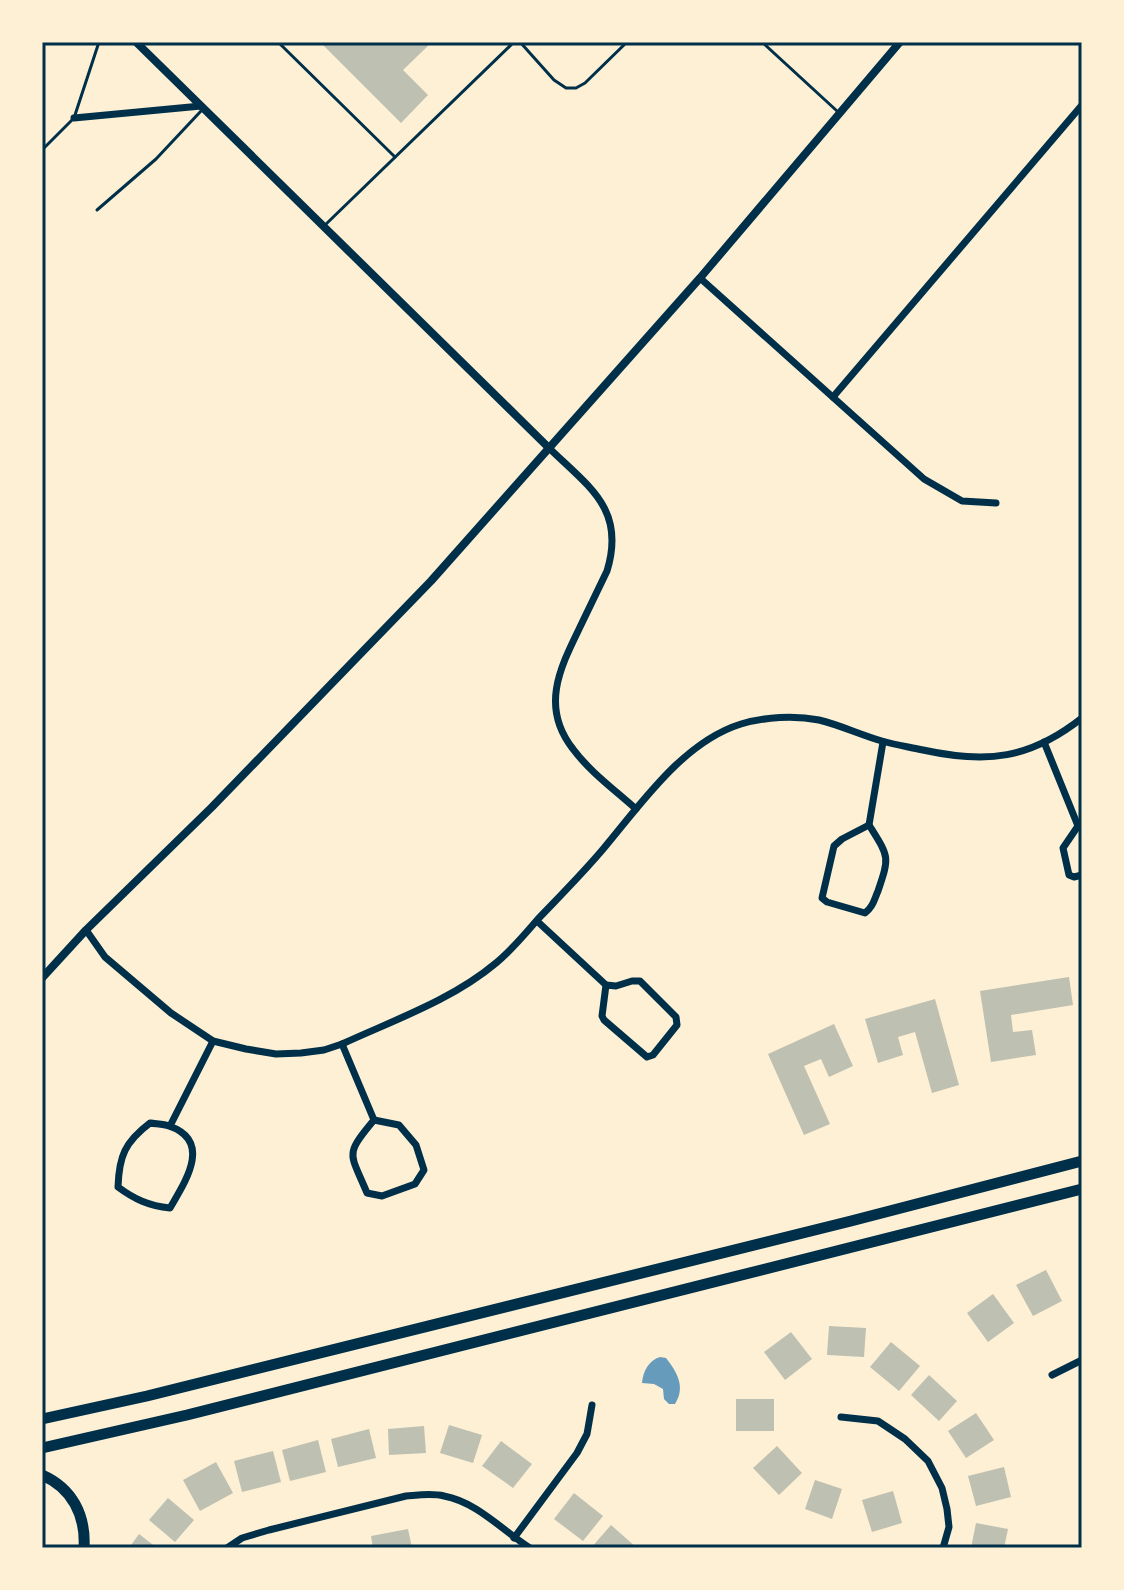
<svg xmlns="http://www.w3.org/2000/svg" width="1124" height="1590" font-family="Poppins,sans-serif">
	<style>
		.water { fill: #669bbc }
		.building { fill: #bec0b2 }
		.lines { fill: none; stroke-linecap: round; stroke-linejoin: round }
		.service { stroke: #003049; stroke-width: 3 }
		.minor { stroke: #003049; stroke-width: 7 }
		.tertiary { stroke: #003049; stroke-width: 8 }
		.primary { stroke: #003049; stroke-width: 11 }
		.neatline { fill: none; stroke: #003049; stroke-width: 3 }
	</style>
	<rect width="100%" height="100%" fill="#fdf0d5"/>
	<path class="water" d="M660,1357L666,1358C677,1372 686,1387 675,1404H669L664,1399L663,1389L654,1384L642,1383C643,1371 649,1360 660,1357Z"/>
	<g class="building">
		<polygon points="320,42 432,42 403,70 428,95 401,123"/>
		<polygon points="1069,977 1073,1005 1011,1015 1013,1032 1032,1030 1036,1055 991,1062 980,991"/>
		<polygon points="935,999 959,1085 932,1093 915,1032 898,1037 903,1055 878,1063 865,1019"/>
		<polygon points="834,1024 853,1066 829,1077 821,1059 804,1066 830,1124 804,1135 768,1054"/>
		<polygon points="1046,1270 1062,1301 1033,1316 1016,1285"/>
		<polygon points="993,1294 1014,1323 988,1342 967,1313"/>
		<polygon points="829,1326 866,1328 864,1357 827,1355"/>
		<polygon points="791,1332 812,1359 785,1380 764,1352"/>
		<polygon points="891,1342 920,1366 899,1391 870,1367"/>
		<polygon points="929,1375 957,1401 939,1421 911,1395"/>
		<rect x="736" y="1399" width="38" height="32"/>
		<polygon points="976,1413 994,1440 966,1458 948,1431"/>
		<polygon points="449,1425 482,1435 473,1463 440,1453"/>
		<polygon points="424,1426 426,1453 389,1455 388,1429"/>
		<polygon points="369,1429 376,1458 338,1467 331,1439"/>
		<polygon points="318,1440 326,1472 290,1481 282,1450"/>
		<polygon points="501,1441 532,1464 513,1488 482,1466"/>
		<polygon points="777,1446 802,1473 779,1495 753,1468"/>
		<polygon points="273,1451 281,1482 242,1492 234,1461"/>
		<polygon points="216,1462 233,1493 200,1511 183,1480"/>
		<polygon points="1004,1467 1011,1497 976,1506 968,1476"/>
		<polygon points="815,1480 842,1489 832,1519 805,1509"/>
		<polygon points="893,1491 902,1523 872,1532 862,1500"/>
		<polygon points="574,1493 603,1516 583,1541 554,1519"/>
		<polygon points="168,1498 194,1520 175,1542 149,1520"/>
		<polygon points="976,1523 1008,1529 1004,1548 971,1548"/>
		<polygon points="611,1525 637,1548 591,1548"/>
		<polygon points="408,1529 412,1548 373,1548 371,1536"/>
		<polygon points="139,1534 157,1548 129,1548"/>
	</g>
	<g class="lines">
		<g class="service">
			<polyline points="278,42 395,157"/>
			<polyline points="520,42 554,80 566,88 576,88 585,83 627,42"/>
			<polyline points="762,42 837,111"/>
			<polyline points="42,150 74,118 99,42"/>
			<polyline points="97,210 156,159 201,111"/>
			<polyline points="324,226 514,42"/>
		</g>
		<g class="minor">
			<polyline points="74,118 201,106"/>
			<polyline points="700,278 924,479 962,501 996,503"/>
			<polyline points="833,397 1082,105"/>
			<path d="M549,448C589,487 626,509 607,571C598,590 589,608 580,627C560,668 540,707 573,749C590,772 615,790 636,809"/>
			<polyline points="1044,742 1078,826"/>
			<path d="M869,825C889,857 890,856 878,891C874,900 873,907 865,913L827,902L822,898L834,846L842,839Z"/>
			<polyline points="869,825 883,742"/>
			<polyline points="1080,826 1078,826 1063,848 1069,875 1074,877 1082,875"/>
			<polyline points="537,921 606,985"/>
			<path d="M86,930L105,957L171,1013L213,1041L246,1049L276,1054L301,1053L324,1050L342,1044C394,1020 452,1000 496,963C512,950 525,934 538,919C560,896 583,873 604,848C641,804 683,742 741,724C765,717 794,715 819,720C840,725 861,735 882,741C895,745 910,747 923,750C987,764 1030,759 1082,718"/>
			<polygon points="632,981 640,981 676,1017 677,1025 653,1055 647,1057 604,1020 602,1016 606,985 616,986"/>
			<polyline points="342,1044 374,1120"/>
			<path d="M374,1120L399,1125L416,1145L424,1170L415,1184L382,1196L367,1193C350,1152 344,1156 374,1120Z"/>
			<path d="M150,1123C156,1124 164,1124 169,1126C213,1141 185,1182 170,1208C149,1206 134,1199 118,1187C119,1156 125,1142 150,1123Z"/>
			<polyline points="170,1126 213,1041"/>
			<polyline points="1052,1375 1082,1360"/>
			<polyline points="841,1417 878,1421 905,1439 928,1461 942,1488 947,1509 949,1527 943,1548"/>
			<polyline points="514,1538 577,1453 587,1434 592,1405"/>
			<path d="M227,1548L242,1538L269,1530L406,1496C419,1495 432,1493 444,1496C477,1502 503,1531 530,1548"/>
		</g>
		<g class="tertiary">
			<polyline points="136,42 549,448"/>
			<polyline points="42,978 86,930 212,807 431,581 700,278 900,42"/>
		</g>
		<g class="primary">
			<polyline points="42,1419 147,1396 851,1221 1082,1161"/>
			<polyline points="42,1448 187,1415 1082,1189"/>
			<path d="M42,1475C72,1488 86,1515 84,1548"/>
		</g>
	</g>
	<rect width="1124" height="1590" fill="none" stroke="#fdf0d5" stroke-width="88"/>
	<rect x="44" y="44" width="1036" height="1502" class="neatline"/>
</svg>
